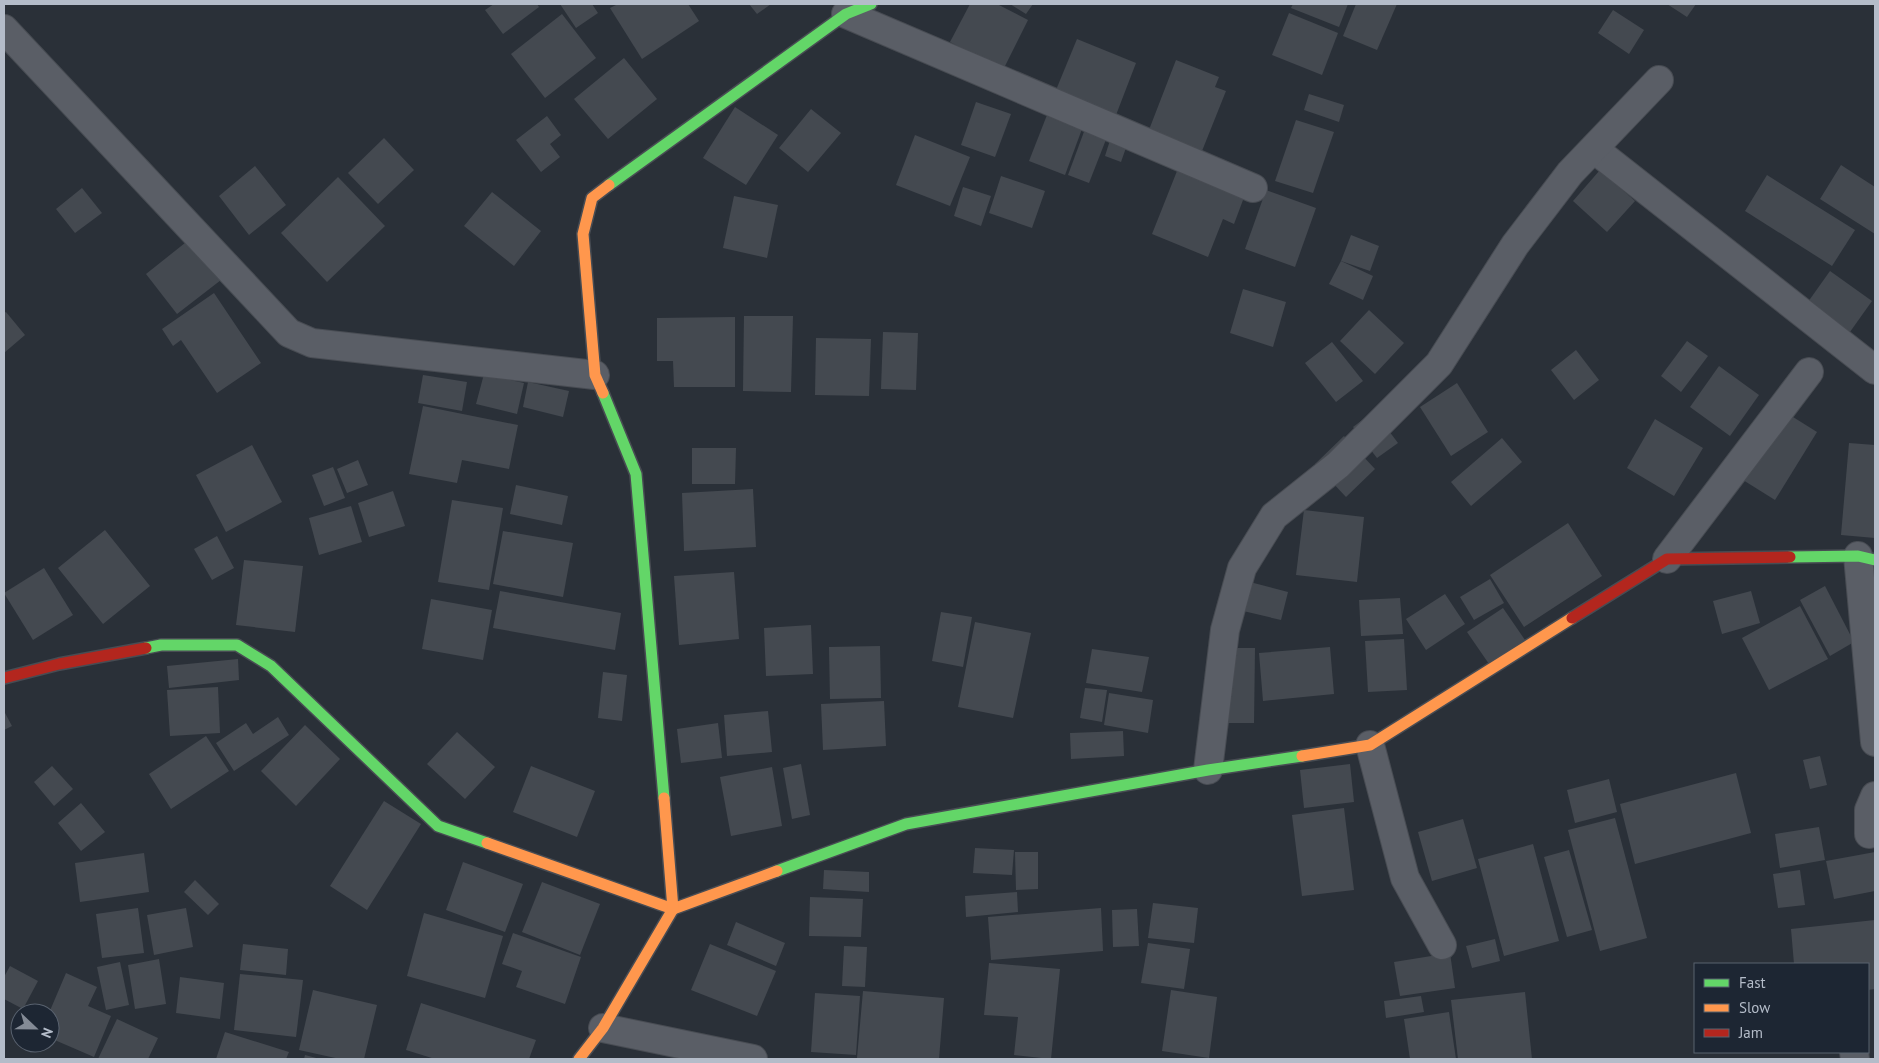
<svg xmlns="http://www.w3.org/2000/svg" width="1879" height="1063" font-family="'PT Sans',sans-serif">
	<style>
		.building { fill: #444950 }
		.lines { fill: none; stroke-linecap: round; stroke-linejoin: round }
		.street-casing { stroke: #484c53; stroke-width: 30 }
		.fast-casing { stroke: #484c53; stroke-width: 14 }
		.slow-casing { stroke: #484c53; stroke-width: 14 }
		.jam-casing { stroke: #484c53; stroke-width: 14 }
		.street { stroke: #5a5e66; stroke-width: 28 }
		.fast { stroke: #63d668; stroke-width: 11 }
		.slow { stroke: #ff974d; stroke-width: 11 }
		.jam { stroke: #b3261e; stroke-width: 11 }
	</style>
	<rect width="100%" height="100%" fill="#2a3038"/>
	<g class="building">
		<polygon points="494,4 537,4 539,7 503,34 485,10"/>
		<polygon points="560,4 592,4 598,13 576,28"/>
		<polygon points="618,4 688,4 699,21 642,59 610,8"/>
		<polygon points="749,4 771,4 757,14"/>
		<polygon points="970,4 997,4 1028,20 1003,70 950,42"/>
		<polygon points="1010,4 1033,4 1026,14"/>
		<polygon points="1293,4 1348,4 1339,27 1291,8"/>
		<polygon points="1356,4 1397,4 1377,50 1343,36"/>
		<polygon points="1667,4 1696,4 1687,17"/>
		<polygon points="1613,10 1644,30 1629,54 1598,33"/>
		<polygon points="1289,13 1338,33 1322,75 1272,55"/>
		<polygon points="562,14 596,58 545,98 511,54"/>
		<polygon points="1077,39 1136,63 1116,115 1056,90"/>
		<polygon points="624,58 657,99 608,139 574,99"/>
		<polygon points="1176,60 1219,77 1215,87 1226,91 1200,156 1147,135"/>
		<polygon points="1309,94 1344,105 1339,122 1304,110"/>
		<polygon points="976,102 1011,114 995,157 961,145"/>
		<polygon points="735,107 778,135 746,185 703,158"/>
		<polygon points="811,109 841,133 808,172 779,148"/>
		<polygon points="1047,115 1082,129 1065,175 1029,161"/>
		<polygon points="547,116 561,135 550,144 560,157 541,172 516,140"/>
		<polygon points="1296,120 1334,132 1313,193 1275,181"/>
		<polygon points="1085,129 1107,137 1089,183 1068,175"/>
		<polygon points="915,135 970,157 950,206 896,185"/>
		<polygon points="1111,137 1128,142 1121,162 1105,156"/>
		<polygon points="384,138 414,170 378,204 348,173"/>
		<polygon points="1841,165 1875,187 1875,234 1820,199"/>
		<polygon points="255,166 286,205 249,235 219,196"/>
		<polygon points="1179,166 1246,192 1234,224 1223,219 1208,257 1152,234"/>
		<polygon points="1600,170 1635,201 1607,232 1573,201"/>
		<polygon points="1767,175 1855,230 1832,266 1745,211"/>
		<polygon points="1001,176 1045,191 1032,228 989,213"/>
		<polygon points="338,177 385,226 327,282 281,233"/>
		<polygon points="963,187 991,196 981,226 954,216"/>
		<polygon points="82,188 102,213 75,233 56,209"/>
		<polygon points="1266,190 1316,208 1295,267 1245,249"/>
		<polygon points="492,192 541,231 514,266 464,226"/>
		<polygon points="734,196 778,205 767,258 723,248"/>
		<polygon points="1351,235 1379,246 1370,271 1341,261"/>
		<polygon points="190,239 221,280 177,314 146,274"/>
		<polygon points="1341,261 1373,276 1363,300 1329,284"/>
		<polygon points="1830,271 1872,301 1840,346 1798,316"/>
		<polygon points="1243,289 1286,302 1273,347 1230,333"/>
		<polygon points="214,293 261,363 217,393 181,340 173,346 162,329"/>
		<polygon points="1369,310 1404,343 1375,374 1340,341"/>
		<polygon points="6,312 25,335 4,353 4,313"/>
		<polygon points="744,316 793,316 791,392 743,391"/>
		<polygon points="735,317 735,387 674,387 673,361 657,361 657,318"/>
		<polygon points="883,332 918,333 916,390 881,389"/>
		<polygon points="816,338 871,339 869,396 815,395"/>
		<polygon points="1687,341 1708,356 1681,392 1661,376"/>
		<polygon points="1332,342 1363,381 1336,402 1305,363"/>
		<polygon points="1576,350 1599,380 1574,400 1551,370"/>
		<polygon points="1719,366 1759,395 1730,436 1690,407"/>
		<polygon points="484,374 524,383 517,414 476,404"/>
		<polygon points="423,375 467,382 462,411 418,403"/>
		<polygon points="528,382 569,391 563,417 523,407"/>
		<polygon points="1457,383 1488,432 1451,456 1420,407"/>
		<polygon points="423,406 518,425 509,469 462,460 457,483 409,474"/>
		<polygon points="1374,411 1398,443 1377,458 1353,427"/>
		<polygon points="1785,412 1817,432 1775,500 1743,480"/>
		<polygon points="1655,419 1703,448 1674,496 1627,468"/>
		<polygon points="1344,436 1375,469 1346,497 1315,464"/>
		<polygon points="1502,438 1522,462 1471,506 1451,482"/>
		<polygon points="1849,443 1875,445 1875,538 1841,535"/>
		<polygon points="252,445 282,502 226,532 196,475"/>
		<polygon points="692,448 736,448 735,484 692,484"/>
		<polygon points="358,460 368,485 347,493 337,469"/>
		<polygon points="333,467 345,498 324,506 312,475"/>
		<polygon points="516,485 568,496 562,525 510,514"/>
		<polygon points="753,489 756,547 684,551 682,493"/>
		<polygon points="393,491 405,526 369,537 358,503"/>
		<polygon points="452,500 503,508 489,590 438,582"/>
		<polygon points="351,506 362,542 319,555 309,518"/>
		<polygon points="1304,510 1364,517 1357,582 1296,575"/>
		<polygon points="1568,523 1602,576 1524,627 1490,575"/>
		<polygon points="105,530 150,586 103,624 58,568"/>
		<polygon points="503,531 573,543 563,597 493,584"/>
		<polygon points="217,536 234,568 212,580 194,549"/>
		<polygon points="244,560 303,566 295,632 236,625"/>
		<polygon points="44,568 73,615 33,640 4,593"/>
		<polygon points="734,572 739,639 679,645 674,576"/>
		<polygon points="1490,579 1504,603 1474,620 1460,597"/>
		<polygon points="1246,581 1288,592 1281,620 1239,610"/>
		<polygon points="1825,586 1854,642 1830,656 1800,600"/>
		<polygon points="500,591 621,613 615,650 493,628"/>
		<polygon points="1751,591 1760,623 1722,634 1713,601"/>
		<polygon points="1445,594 1465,624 1426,650 1406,619"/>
		<polygon points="1400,598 1403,634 1361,636 1359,600"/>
		<polygon points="431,599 492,610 483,660 422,649"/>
		<polygon points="1800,606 1828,659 1769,690 1742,638"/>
		<polygon points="1503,608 1525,640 1489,664 1467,632"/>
		<polygon points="941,612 972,617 963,667 932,661"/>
		<polygon points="975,622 1031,633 1013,718 958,707"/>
		<polygon points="811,625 813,674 766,676 764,628"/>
		<polygon points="1404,639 1407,690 1368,692 1365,641"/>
		<polygon points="880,646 881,698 830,699 829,647"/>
		<polygon points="1330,647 1334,694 1263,701 1259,653"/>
		<polygon points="1223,648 1255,648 1254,723 1222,723"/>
		<polygon points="1092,649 1149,657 1142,692 1086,683"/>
		<polygon points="238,659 239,680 169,688 167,666"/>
		<polygon points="603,672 627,675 622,721 598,718"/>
		<polygon points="218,687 220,733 170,736 167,690"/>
		<polygon points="1085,688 1107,690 1102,722 1080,718"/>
		<polygon points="1109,693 1153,700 1148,733 1104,725"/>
		<polygon points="884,701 886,746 823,750 821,704"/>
		<polygon points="4,711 12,726 4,730"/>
		<polygon points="768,711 772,752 727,756 724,715"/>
		<polygon points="278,717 289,735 234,771 216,743 246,723 253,734"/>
		<polygon points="718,723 722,758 681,763 677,729"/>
		<polygon points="305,725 340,759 296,806 261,771"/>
		<polygon points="1123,731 1124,756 1071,759 1070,733"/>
		<polygon points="457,732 495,767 465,799 427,764"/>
		<polygon points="206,736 229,771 171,809 149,774"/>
		<polygon points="1820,756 1827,785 1810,789 1803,760"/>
		<polygon points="801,764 810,815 792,819 783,768"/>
		<polygon points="1350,764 1354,802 1304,808 1300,770"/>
		<polygon points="52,766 73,789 54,806 34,782"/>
		<polygon points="531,766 595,791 577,837 513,812"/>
		<polygon points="772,767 782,826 731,836 720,777"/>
		<polygon points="1736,773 1751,833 1635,864 1620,804"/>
		<polygon points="1609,779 1617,812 1575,823 1567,790"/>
		<polygon points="384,801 421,824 367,910 330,886"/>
		<polygon points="81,803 105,832 81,851 58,823"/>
		<polygon points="1344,808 1354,890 1302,896 1292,815"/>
		<polygon points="1615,818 1647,938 1600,951 1568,830"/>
		<polygon points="1463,819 1477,868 1432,881 1418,832"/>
		<polygon points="1819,827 1825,860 1780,868 1775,834"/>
		<polygon points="1533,844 1559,941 1504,956 1478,859"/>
		<polygon points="975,848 1014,850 1012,875 973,873"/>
		<polygon points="1569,850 1592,930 1567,937 1544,857"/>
		<polygon points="1015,852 1038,852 1038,889 1016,890"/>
		<polygon points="1875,852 1875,891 1834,899 1826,861"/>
		<polygon points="144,853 149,892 80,902 75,863"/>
		<polygon points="463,862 523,884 505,932 446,910"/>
		<polygon points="824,870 869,872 869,892 823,889"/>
		<polygon points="1800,870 1805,905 1778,908 1773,874"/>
		<polygon points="195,880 219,904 208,915 184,892"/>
		<polygon points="542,882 600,904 580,955 522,932"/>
		<polygon points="1017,892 1018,912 966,917 965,896"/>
		<polygon points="810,897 863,899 861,937 809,936"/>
		<polygon points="1153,903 1198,908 1194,943 1148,938"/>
		<polygon points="138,908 144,953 102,958 96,914"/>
		<polygon points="186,908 193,947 154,955 147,915"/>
		<polygon points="1101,908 1103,951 991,960 988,917"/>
		<polygon points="1137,909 1139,946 1113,947 1112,910"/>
		<polygon points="424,913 503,936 485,998 407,976"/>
		<polygon points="1875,920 1875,989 1868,990 1868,964 1794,964 1791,929"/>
		<polygon points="736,922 785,943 776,966 727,945"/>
		<polygon points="513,933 581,957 565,1004 516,987 522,971 502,964"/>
		<polygon points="1495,939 1500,961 1472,968 1466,946"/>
		<polygon points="1148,943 1190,949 1184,989 1141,983"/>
		<polygon points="243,944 288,949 286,975 240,970"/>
		<polygon points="710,944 776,971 757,1016 691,990"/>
		<polygon points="844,946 867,947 865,987 842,986"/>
		<polygon points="1450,953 1455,988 1400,996 1394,962"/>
		<polygon points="159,959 166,1004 135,1009 128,965"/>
		<polygon points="120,962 129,1005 106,1010 97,967"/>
		<polygon points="989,963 1060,969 1051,1059 1014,1055 1018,1017 984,1015"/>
		<polygon points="10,966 38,981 23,1009 4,999 4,977"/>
		<polygon points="66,973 97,987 88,1006 111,1016 94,1057 50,1038 49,1013"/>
		<polygon points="240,974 303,980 296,1037 234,1030"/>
		<polygon points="180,977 224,983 220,1019 176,1013"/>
		<polygon points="313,990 377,1005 364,1059 340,1059 299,1050"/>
		<polygon points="1171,990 1217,997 1209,1058 1162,1051"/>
		<polygon points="863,991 944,998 939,1059 857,1058"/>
		<polygon points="1525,992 1532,1059 1458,1059 1451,1000"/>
		<polygon points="815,993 860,996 856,1055 811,1052"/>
		<polygon points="1421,996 1424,1012 1386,1018 1384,1001"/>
		<polygon points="421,1003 536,1040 529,1059 435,1059 406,1050"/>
		<polygon points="1449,1012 1456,1059 1410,1059 1404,1019"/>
		<polygon points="117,1019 158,1038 148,1059 98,1059"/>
		<polygon points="225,1032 289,1052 286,1059 216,1059"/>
		<polygon points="305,1055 320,1059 304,1059"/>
	</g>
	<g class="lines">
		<g class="street-casing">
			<g id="street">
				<polyline points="846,14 1253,188"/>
				<polyline points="4,29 289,333 312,343 595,375"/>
				<polyline points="1594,149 1875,370"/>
				<polyline points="1858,556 1875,742"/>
				<polyline points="1667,559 1809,372"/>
				<polyline points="1370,745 1405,878 1442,945"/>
				<polyline points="1208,770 1225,630 1242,568 1274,516 1338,465 1439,364 1515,245 1570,173 1659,80"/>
				<polyline points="1869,834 1869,810 1875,796"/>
				<polyline points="603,1028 753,1059"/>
				<polyline points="1854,1052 1855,1059"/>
			</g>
		</g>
		<g class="fast-casing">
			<g id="fast">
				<polyline points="609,185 846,14 871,4"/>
				<polyline points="603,393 636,474 664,798"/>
				<polyline points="1790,557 1858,556 1875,560"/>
				<polyline points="146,648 161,645 237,645 271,666 438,826 487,843"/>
				<polyline points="777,871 906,824 1208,770 1302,756"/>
			</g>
		</g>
		<g class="slow-casing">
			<g id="slow">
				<polyline points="603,393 595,375 583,234 592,198 609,185"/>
				<polyline points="1302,756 1370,745 1572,618"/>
				<polyline points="487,843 673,909 777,871"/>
				<polyline points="579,1059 603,1028 673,909 664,798"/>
			</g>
		</g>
		<g class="jam-casing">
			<g id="jam">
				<polyline points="1572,618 1667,559 1790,557"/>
				<polyline points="4,678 59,664 146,648"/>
			</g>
		</g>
		<use href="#street" class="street"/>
		<use href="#fast" class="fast"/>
		<use href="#slow" class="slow"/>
		<use href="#jam" class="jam"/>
	</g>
	<rect width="1879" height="1063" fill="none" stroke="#b4bcc9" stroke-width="10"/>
	<rect x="1694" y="963" width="175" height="90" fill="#1d2633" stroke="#59626f"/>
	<rect x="1704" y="979" width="25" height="8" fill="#63d668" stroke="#59626f"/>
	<text x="1739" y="988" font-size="15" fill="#b4bcc9">Fast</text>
	<rect x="1704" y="1004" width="25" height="8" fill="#ff974d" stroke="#59626f"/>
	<text x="1739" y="1013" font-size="15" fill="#b4bcc9">Slow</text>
	<rect x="1704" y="1029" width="25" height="8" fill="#b3261e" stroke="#59626f"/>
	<text x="1739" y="1038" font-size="15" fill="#b4bcc9">Jam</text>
	<g transform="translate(35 1028) rotate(112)"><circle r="24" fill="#1d2633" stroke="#59626f"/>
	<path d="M0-4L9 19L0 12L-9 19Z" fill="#848b96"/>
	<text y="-8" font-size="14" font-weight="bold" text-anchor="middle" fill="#b4bcc9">N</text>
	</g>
</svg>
